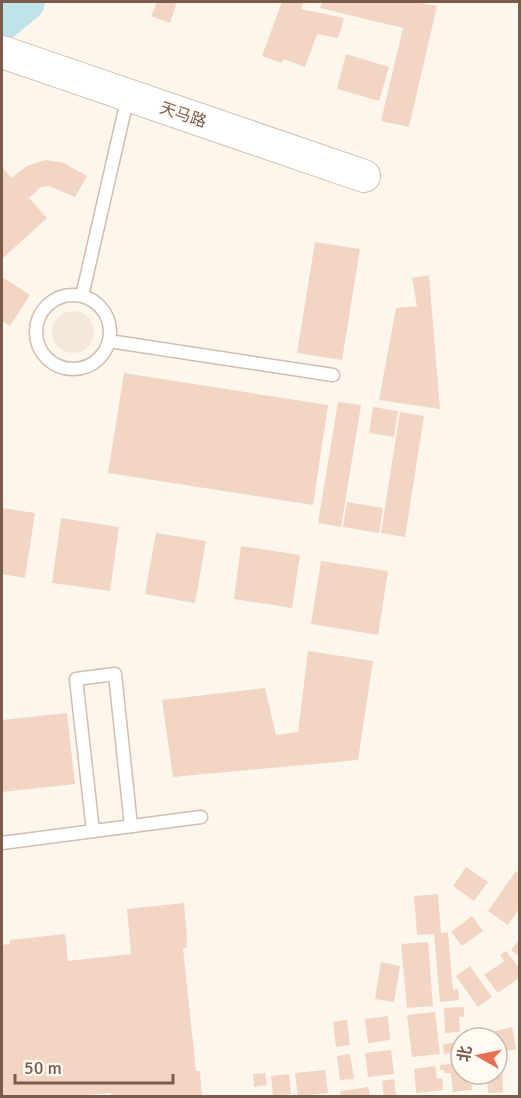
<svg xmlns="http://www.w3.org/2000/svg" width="521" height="1098" font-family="Signika,'Noto Sans SC',sans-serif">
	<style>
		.residential { fill: #f5e8da }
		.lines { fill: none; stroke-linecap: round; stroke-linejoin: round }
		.river { stroke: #bfe3e8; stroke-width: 38 }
		.building { fill: #f3d5c3 }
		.service-casing { stroke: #d1beb0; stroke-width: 15 }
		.tertiary-casing { stroke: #d1beb0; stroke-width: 34 }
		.service { stroke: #fff; stroke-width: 12 }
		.tertiary { stroke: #fff; stroke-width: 32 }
		.labels { text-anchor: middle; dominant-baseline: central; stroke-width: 4.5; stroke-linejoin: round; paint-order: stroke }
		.street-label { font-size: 16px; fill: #7a5c4d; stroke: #fffaf3 }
	</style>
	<rect width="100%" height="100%" fill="#fdf6ec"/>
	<circle class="residential" cx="73" cy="332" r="21"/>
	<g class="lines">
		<polyline class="river" points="2,22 26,2"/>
	</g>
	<g class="building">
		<polygon points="157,2 177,2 170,23 151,16"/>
		<polygon points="282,2 304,2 301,9 344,18 338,38 317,34 305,67 283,59 282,63 262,56"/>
		<polygon points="322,2 416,2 437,6 409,127 381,121 403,28 320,8"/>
		<polygon points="346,54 389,67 379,101 337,89"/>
		<polygon points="46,160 64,163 87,176 75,197 49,186 41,187 29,198 47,218 2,259 2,167 11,178 27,166"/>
		<polygon points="315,242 360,249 342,360 297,353"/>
		<polygon points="429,275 440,409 379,400 396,308 417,306 412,278"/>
		<polygon points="2,277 30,295 10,326 2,321"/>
		<polygon points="124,373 328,405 313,505 108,473"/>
		<polygon points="338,402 361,405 341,527 318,523"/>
		<polygon points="373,407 398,411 394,437 369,433"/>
		<polygon points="400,412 424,416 405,537 381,533"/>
		<polygon points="347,502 383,508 379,533 343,527"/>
		<polygon points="2,508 35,513 25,578 2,574"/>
		<polygon points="61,518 119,527 110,591 52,583"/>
		<polygon points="156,533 206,541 195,603 145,594"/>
		<polygon points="241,546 300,555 292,608 234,599"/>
		<polygon points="321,561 388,571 378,635 311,624"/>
		<polygon points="308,651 373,661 358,760 173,777 162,700 265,688 276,735 298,732"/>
		<polygon points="67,713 75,784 2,792 2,720"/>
		<polygon points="466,867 488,882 474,901 453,886"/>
		<polygon points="516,871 520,873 520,907 508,925 488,911"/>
		<polygon points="438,894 441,933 448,932 453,990 458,989 459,1000 440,1002 434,934 417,935 414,896"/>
		<polygon points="184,903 187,939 186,948 183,948 196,1071 200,1071 202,1096 111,1096 111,1093 76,1096 2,1096 2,945 10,944 10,940 65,934 68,961 131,954 127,909"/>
		<polygon points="472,916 483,931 462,946 451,932"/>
		<polygon points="520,939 520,957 511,950"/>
		<polygon points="428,942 433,1006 407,1008 401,944"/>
		<polygon points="506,951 520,969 520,977 498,993 484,975 504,961 500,955"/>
		<polygon points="381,962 400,966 394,1002 375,999"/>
		<polygon points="470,966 492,997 478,1007 456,976"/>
		<polygon points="464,1007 464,1017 459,1017 460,1032 445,1033 444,1008"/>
		<polygon points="435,1012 440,1054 412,1057 407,1015"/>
		<polygon points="388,1016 390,1040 368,1043 365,1019"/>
		<polygon points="347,1020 350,1045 336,1047 333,1022"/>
		<polygon points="512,1027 516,1049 498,1053 497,1038 495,1038 494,1031"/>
		<polygon points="461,1042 461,1052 444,1054 443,1044"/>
		<polygon points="391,1050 394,1074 368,1077 365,1053"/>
		<polygon points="350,1054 354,1079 340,1080 337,1056"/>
		<polygon points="497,1061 502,1061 503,1092 488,1093 487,1074 497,1074"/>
		<polygon points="461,1063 461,1074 471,1074 472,1090 453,1092 451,1073 444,1073 444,1070 440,1070 440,1065"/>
		<polygon points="435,1066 437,1079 442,1078 443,1090 416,1093 414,1069"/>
		<polygon points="325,1070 328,1093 298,1096 295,1073"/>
		<polygon points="265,1073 267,1085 254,1087 253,1074"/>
		<polygon points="289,1074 291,1094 273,1096 271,1076"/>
		<polygon points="394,1079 396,1096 384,1096 382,1081"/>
		<polygon points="368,1087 370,1096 341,1096 340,1091"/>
	</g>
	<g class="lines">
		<g class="service-casing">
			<g id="service">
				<circle cx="73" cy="332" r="37"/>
				<polyline points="82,296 128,96"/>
				<polyline points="109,341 333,375"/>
				<polyline points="93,831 76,679 115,674 131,826"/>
				<polyline points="2,843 201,817"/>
			</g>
		</g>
		<g class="tertiary-casing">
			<polyline id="tertiary" points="2,52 364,176"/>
		</g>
		<use href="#service" class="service"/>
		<use href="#tertiary" class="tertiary"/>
	</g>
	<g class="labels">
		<g class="street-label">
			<text transform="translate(183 115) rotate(19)">天马路</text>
		</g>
	</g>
	<rect width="521" height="1098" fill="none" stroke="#7a5c4d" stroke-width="6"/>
	<g transform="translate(479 1056) rotate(279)"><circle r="28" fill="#fffaf3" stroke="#cabbb1" stroke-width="1.5"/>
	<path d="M0-4.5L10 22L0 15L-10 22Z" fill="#e76f51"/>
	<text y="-9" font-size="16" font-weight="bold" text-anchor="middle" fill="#7a5c4d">北</text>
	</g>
	<path d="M15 1074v9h158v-9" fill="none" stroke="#7a5c4d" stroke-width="3"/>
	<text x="24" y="1074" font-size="18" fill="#7a5c4d" stroke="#fffaf3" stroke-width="4.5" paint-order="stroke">50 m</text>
</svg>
